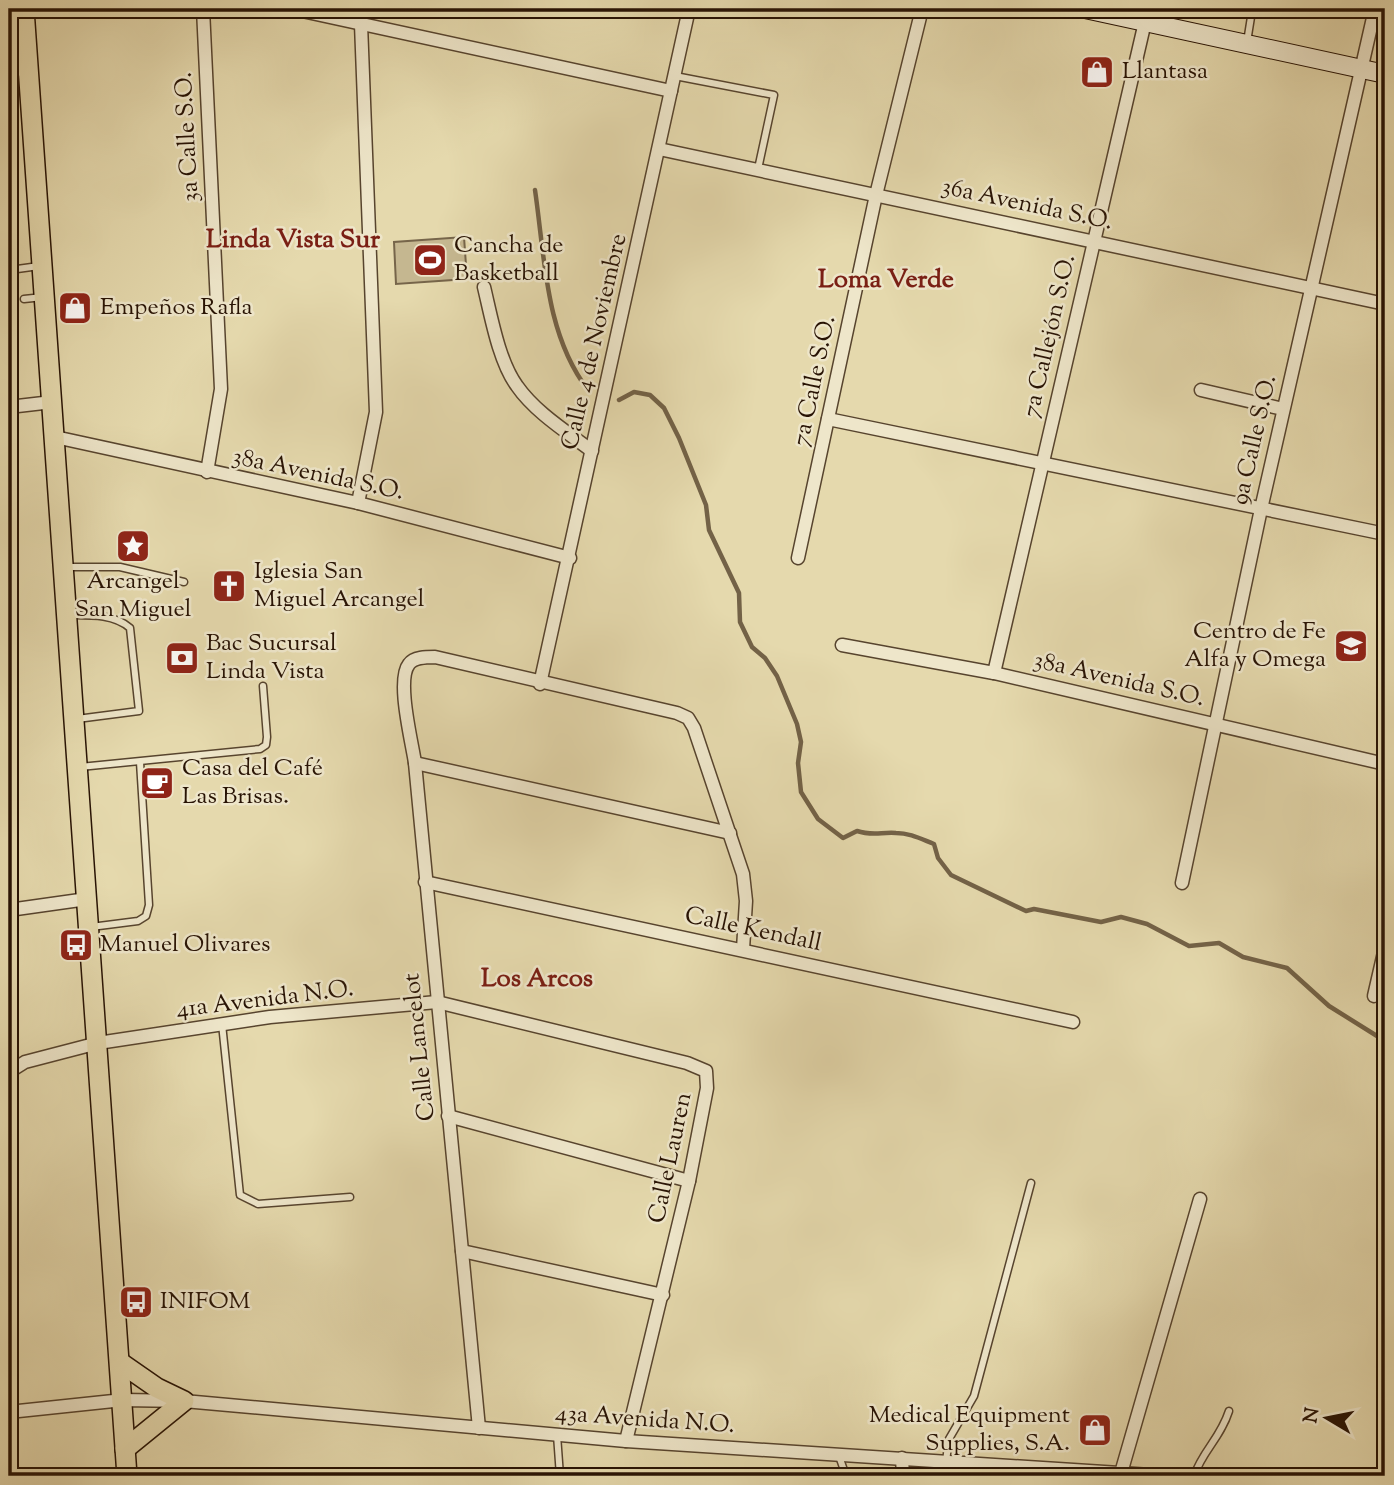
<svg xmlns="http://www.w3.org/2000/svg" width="1394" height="1485" font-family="'Sorts Mill Goudy',serif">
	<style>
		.green { fill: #c5b790; stroke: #76654a; stroke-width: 2 }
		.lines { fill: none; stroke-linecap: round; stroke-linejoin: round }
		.stream { stroke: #736247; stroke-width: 4.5 }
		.service-casing { stroke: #57442e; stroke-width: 9 }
		.minor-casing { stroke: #57442e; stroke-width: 15 }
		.secondary-casing { stroke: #281304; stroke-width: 20 }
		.primary-casing { stroke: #281304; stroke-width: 22 }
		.service { stroke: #eee6ca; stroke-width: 6 }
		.minor { stroke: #eee6ca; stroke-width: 12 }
		.secondary { stroke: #eee6ca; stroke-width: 18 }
		.primary { stroke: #e5d9ad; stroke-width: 19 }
		.labels { text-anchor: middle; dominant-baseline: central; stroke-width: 5; stroke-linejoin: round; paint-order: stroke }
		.poi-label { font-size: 24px; fill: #281304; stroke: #eee6ca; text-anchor: start }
		.street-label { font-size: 24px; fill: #281304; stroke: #eee6ca }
		.neighbourhood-label { font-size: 26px; font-weight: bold; fill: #7a1f14; stroke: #eee6ca }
	</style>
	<rect width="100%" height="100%" fill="#e5d9ad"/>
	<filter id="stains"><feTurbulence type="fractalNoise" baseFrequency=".00286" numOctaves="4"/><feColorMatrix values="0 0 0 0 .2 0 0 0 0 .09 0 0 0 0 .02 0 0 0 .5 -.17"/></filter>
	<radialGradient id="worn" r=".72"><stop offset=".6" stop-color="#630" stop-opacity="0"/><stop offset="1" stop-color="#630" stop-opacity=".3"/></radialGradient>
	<polygon class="green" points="464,237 467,279 396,284 394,242"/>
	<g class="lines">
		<g class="stream">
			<path d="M535,190C545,258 545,334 588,390"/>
			<path d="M619,400L634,392L650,395L664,408L679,438L706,505L709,530L739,593L740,622L752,647L765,658L777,676L797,724L801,742L798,763L801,792L818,819L843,838L857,831C872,836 881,832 896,833C910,833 921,839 934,844L938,858L951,875L1026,911L1034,909L1101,922L1121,917L1147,924L1189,946L1219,943L1243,957L1287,968L1329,1006L1385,1041"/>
		</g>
		<g class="service-casing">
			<g id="service">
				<polyline points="1247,42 1251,17"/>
				<polyline points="9,73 27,72"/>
				<polyline points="675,76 774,95 758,169"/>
				<polyline points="10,270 39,266"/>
				<polyline points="24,299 43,297"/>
				<polyline points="66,567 120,567 184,582"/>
				<path d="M70,615C90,615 114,614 130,628L139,711L77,719"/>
				<polyline points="80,767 260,749 266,745 267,737 263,686"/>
				<polyline points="91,927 138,921 146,916 149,905 140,762"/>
				<polyline points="222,1024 240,1195 258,1204 350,1197"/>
				<polyline points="557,1435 560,1476"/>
				<polyline points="839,1456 846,1476"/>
				<polyline points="946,1461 949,1439 974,1396 1031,1183"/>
				<path d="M1194,1476C1203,1450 1220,1439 1229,1411"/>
			</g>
		</g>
		<g class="minor-casing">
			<g id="minor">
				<polyline points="203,9 221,389 207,472"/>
				<polyline points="293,9 671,91"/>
				<polyline points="659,149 1385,304"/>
				<path d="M484,287C491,316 499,362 517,386C535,412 567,432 592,451"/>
				<polyline points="1201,390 1283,409"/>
				<polyline points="9,407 52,402"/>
				<polyline points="828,419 1385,534"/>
				<polyline points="55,437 358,503 570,558"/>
				<polyline points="358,503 376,412 361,24"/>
				<polyline points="798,558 876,195 922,9"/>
				<polyline points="842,645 994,673 1385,764"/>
				<polyline points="994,673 1148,9"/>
				<polyline points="540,684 689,9"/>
				<polyline points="415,763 730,833"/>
				<polyline points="425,882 1073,1022"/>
				<polyline points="1182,883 1261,509 1375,9"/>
				<polyline points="9,910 87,899"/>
				<polyline points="1374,996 1385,948"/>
				<polyline points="9,1072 25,1062 98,1043 270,1017 437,1002 687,1063 706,1071 707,1088 689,1181 626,1441"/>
				<polyline points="448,1116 689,1181"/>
				<polyline points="462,1251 663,1295"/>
				<polyline points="9,1412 123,1400 184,1401 626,1441 1166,1476"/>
				<path d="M479,1428L415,763C412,742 396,680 409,664C414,657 426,657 435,657L677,713L688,718L694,728L743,874L746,901L743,949"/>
				<polyline points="902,1458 903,1476"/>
				<polyline points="1121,1473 1200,1199"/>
			</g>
		</g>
		<g class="secondary-casing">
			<polyline id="secondary" points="1085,9 1385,74"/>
		</g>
		<g class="primary-casing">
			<g id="primary">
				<polyline points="24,9 127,1476"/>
				<polyline points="121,1363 157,1388 184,1401 125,1449"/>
			</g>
		</g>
		<use href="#service" class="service"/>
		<use href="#minor" class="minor"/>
		<use href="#secondary" class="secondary"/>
		<use href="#primary" class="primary"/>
	</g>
	<defs>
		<g id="shop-square" transform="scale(1.75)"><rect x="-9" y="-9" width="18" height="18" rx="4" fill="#8f2418" stroke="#eee6ca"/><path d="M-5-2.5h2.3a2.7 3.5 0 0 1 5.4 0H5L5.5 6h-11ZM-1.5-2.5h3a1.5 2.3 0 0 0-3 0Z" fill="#fff"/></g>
		<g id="stadium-square" transform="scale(1.75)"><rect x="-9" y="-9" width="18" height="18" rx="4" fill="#8f2418" stroke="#eee6ca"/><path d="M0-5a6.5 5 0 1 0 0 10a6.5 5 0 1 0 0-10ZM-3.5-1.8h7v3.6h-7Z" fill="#fff"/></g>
		<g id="sight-square" transform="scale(1.75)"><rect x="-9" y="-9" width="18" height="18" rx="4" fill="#8f2418" stroke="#eee6ca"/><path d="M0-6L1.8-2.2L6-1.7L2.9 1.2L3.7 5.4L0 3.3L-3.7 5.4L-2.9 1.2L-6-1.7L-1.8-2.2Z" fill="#fff"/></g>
		<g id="church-square" transform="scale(1.75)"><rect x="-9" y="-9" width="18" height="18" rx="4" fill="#8f2418" stroke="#eee6ca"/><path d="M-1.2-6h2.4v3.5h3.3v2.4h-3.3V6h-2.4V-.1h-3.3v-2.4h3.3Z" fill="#fff"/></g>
		<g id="school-square" transform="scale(1.75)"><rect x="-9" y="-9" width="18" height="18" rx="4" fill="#8f2418" stroke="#eee6ca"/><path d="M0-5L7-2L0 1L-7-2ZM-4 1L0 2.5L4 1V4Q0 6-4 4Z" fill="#fff"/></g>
		<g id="bank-square" transform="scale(1.75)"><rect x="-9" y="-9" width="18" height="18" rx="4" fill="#8f2418" stroke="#eee6ca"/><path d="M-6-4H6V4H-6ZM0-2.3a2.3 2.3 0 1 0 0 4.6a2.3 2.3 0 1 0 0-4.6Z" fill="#fff"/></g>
		<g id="cafe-square" transform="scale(1.75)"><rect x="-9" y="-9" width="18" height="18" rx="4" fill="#8f2418" stroke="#eee6ca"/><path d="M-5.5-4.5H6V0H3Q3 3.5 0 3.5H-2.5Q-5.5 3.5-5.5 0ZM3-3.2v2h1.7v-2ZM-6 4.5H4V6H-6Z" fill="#fff"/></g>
		<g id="bus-square" transform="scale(1.75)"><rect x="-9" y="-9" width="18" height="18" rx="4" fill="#8f2418" stroke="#eee6ca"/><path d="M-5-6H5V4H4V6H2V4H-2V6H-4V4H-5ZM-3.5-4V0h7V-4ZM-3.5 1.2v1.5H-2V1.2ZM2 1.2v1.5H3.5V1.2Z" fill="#fff"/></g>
	</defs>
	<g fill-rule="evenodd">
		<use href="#shop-square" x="1097" y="72"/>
		<use href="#stadium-square" x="430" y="260"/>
		<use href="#shop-square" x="75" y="308"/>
		<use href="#sight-square" x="133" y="546"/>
		<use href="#church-square" x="229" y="586"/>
		<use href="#school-square" x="1351" y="646"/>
		<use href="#bank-square" x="182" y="658"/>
		<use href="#cafe-square" x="157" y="783"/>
		<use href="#bus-square" x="76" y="945"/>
		<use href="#bus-square" x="136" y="1302"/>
		<use href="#shop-square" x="1095" y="1430"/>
	</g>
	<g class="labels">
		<g class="poi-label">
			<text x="1122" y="72">Llantasa</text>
			<text x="454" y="246">Cancha de<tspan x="454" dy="28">Basketball</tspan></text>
			<text x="100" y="308">Empeños Rafla</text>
			<text x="254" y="572">Iglesia San<tspan x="254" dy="28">Miguel Arcangel</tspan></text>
			<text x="133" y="582" text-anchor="middle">Arcangel<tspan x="133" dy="28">San Miguel</tspan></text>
			<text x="1326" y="632" text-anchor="end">Centro de Fe<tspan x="1326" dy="28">Alfa y Omega</tspan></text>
			<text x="206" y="644">Bac Sucursal<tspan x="206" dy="28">Linda Vista</tspan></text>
			<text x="182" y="769">Casa del Café<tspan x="182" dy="28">Las Brisas.</tspan></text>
			<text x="100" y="945">Manuel Olivares</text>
			<text x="160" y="1302">INIFOM</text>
			<text x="1070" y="1416" text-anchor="end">Medical Equipment<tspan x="1070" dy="28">Supplies, S.A.</tspan></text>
		</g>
		<g class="street-label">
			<text transform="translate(188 137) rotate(-93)">3a Calle S.O.</text>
			<text transform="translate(1027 205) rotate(12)">36a Avenida S.O.</text>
			<text transform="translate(1050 336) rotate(-77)">7a Callejón S.O.</text>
			<text transform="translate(595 342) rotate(-77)">Calle 4 de Noviembre</text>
			<text transform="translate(815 381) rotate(-78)">7a Calle S.O.</text>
			<text transform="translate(1255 440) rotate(-77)">9a Calle S.O.</text>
			<text transform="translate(318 475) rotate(12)">38a Avenida S.O.</text>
			<text transform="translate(1119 680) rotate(13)">38a Avenida S.O.</text>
			<text transform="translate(753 930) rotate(12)">Calle Kendall</text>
			<text transform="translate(265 1000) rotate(-7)">41a Avenida N.O.</text>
			<text transform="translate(420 1047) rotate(-96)">Calle Lancelot</text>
			<text transform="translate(671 1158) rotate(-78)">Calle Lauren</text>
			<text transform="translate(645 1420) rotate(4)">43a Avenida N.O.</text>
		</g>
		<g class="neighbourhood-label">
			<text x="293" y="240">Linda Vista Sur</text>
			<text x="886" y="280">Loma Verde</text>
			<text x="537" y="979">Los Arcos</text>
		</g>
	</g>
	<rect width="1394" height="1485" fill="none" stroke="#e5d9ad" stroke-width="35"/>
	<rect x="10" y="10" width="1373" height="1464" fill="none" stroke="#281304" stroke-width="3.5"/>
	<rect x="18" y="18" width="1359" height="1450" fill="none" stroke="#281304" stroke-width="2"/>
	<g transform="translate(1327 1418) rotate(280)" stroke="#eee6ca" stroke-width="5" paint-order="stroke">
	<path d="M0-5L12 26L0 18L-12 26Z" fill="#281304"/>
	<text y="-10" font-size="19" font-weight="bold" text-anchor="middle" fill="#281304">N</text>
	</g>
	<rect width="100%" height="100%" filter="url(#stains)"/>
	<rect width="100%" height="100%" fill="url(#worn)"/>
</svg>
